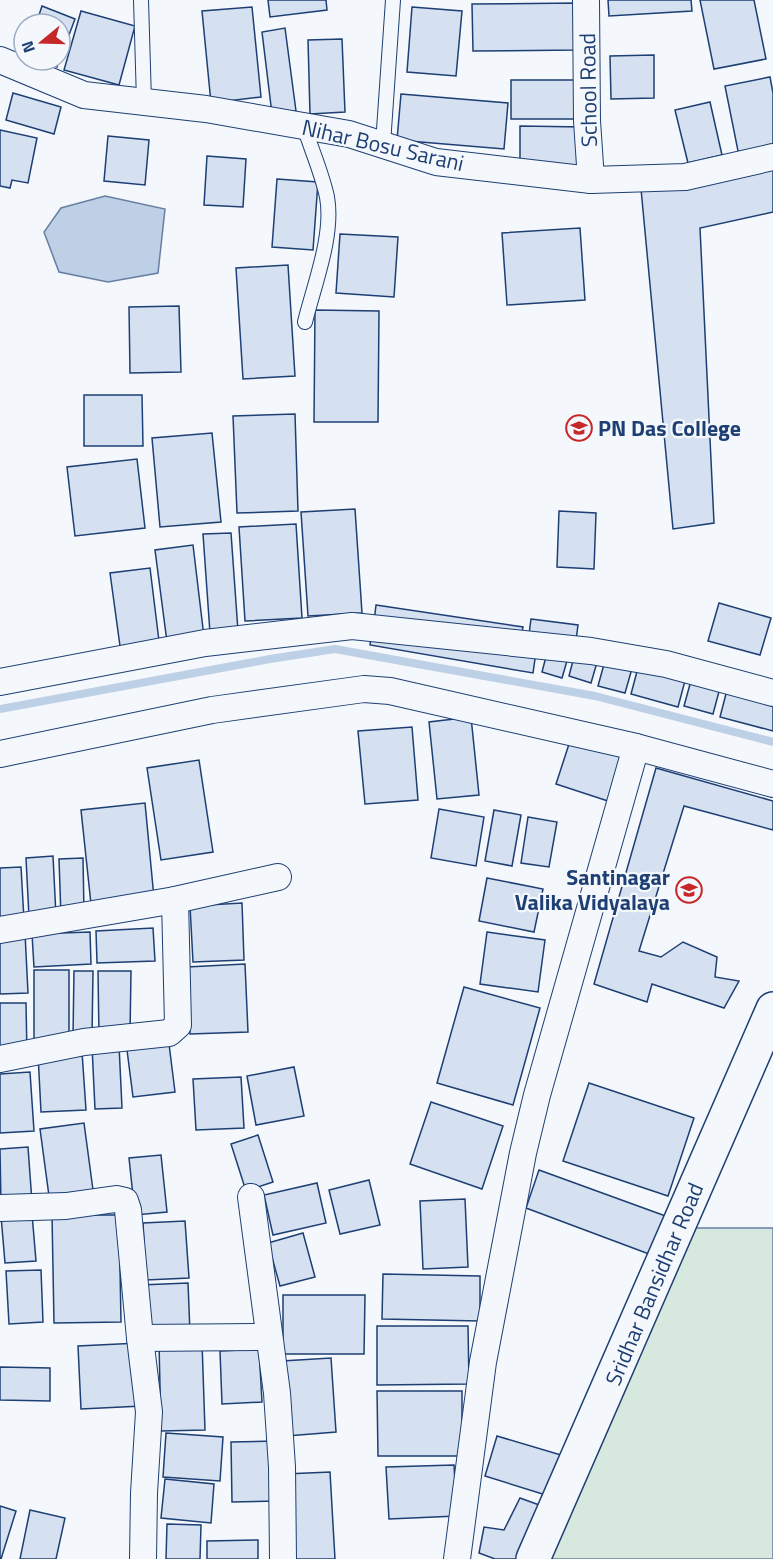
<svg xmlns="http://www.w3.org/2000/svg" width="773" height="1559" font-family="'Titillium Web',sans-serif">
	<style>
		.green { fill: #d7e8df; stroke: #687fa3; stroke-width: 1.5 }
		.water { fill: #bed0e5; stroke: #687fa3; stroke-width: 1.5 }
		.lines { fill: none; stroke-linecap: round; stroke-linejoin: round }
		.stream { stroke: #bed0e5; stroke-width: 8 }
		.building { fill: #d5e0f0; stroke: #1d3f73; stroke-width: 1.5 }
		.lane-casing { stroke: #1d3f73; stroke-width: 16 }
		.street-casing { stroke: #1d3f73; stroke-width: 28 }
		.secondary-casing { stroke: #1d3f73; stroke-width: 36 }
		.lane { stroke: #f4f7fb; stroke-width: 14 }
		.street { stroke: #f4f7fb; stroke-width: 26 }
		.secondary { stroke: #f4f7fb; stroke-width: 33 }
		.labels { text-anchor: middle; dominant-baseline: central; stroke-width: 4.5; stroke-linejoin: round; paint-order: stroke }
		.street-label { font-size: 22px; fill: #1d3f73; stroke: #f4f7fb }
		.poi-label { font-size: 22px; font-weight: bold; fill: #1d3f73; stroke: #f4f7fb; text-anchor: start }
	</style>
	<rect width="100%" height="100%" fill="#f4f7fb"/>
	<polygon class="green" points="689,1228 773,1228 773,1559 539,1559"/>
	<polygon class="water" points="105,196 165,209 158,273 108,282 59,272 44,232 61,208"/>
	<g class="lines">
		<polyline class="stream" points="0,709 270,659 335,649 595,696 773,742"/>
	</g>
	<g class="building">
		<polygon points="268,0 326,0 327,10 270,17"/>
		<polygon points="608,0 691,0 692,11 609,16"/>
		<polygon points="700,0 754,0 766,59 714,69"/>
		<polygon points="578,3 578,50 473,51 472,4"/>
		<polygon points="42,6 75,19 60,59 60,24 36,24"/>
		<polygon points="252,7 261,97 211,103 202,11"/>
		<polygon points="412,7 462,11 456,76 407,72"/>
		<polygon points="81,11 135,26 119,85 64,70"/>
		<polygon points="285,28 296,111 272,114 262,32"/>
		<polygon points="342,39 345,112 310,114 308,40"/>
		<polygon points="654,55 654,98 611,99 610,56"/>
		<polygon points="39,60 59,60 57,67"/>
		<polygon points="770,77 773,93 773,150 739,156 725,86"/>
		<rect x="511" y="80" width="64" height="39"/>
		<polygon points="13,93 61,107 54,134 6,120"/>
		<polygon points="401,94 508,103 504,149 397,140"/>
		<polygon points="710,102 722,155 688,163 675,110"/>
		<polygon points="520,126 583,127 582,169 520,168"/>
		<polygon points="0,130 37,138 28,183 12,180 10,188 0,186"/>
		<polygon points="108,136 149,140 145,185 104,181"/>
		<polygon points="207,156 246,159 243,207 204,205"/>
		<polygon points="773,169 773,212 700,228 714,523 673,529 641,189"/>
		<polygon points="277,179 318,182 313,250 272,247"/>
		<polygon points="580,228 585,300 507,305 502,233"/>
		<polygon points="340,234 398,237 394,297 336,293"/>
		<polygon points="288,265 295,376 243,379 236,268"/>
		<polygon points="179,306 181,372 130,373 129,307"/>
		<polygon points="315,310 379,311 378,422 314,422"/>
		<polygon points="84,395 142,395 143,446 84,446"/>
		<polygon points="295,414 298,511 237,513 233,416"/>
		<polygon points="212,433 221,522 160,527 152,438"/>
		<polygon points="137,459 145,528 75,536 67,467"/>
		<polygon points="355,509 362,613 308,616 301,512"/>
		<polygon points="559,511 596,513 594,569 557,567"/>
		<polygon points="296,524 302,618 245,621 239,527"/>
		<polygon points="231,533 238,631 210,633 203,534"/>
		<polygon points="193,545 204,637 167,642 155,550"/>
		<polygon points="150,568 159,641 120,646 110,573"/>
		<polygon points="719,603 771,618 760,655 708,641"/>
		<polygon points="376,605 523,627 520,643 374,622"/>
		<polygon points="531,619 578,625 575,648 528,642"/>
		<polygon points="372,630 536,652 533,673 370,645"/>
		<polygon points="548,649 569,654 562,678 542,672"/>
		<polygon points="575,653 598,659 591,683 569,676"/>
		<polygon points="606,657 633,665 625,693 598,686"/>
		<polygon points="639,664 686,677 678,707 631,694"/>
		<polygon points="692,677 721,684 713,714 684,706"/>
		<polygon points="727,690 773,702 773,731 720,717"/>
		<polygon points="471,717 479,795 437,799 429,722"/>
		<polygon points="412,727 418,800 365,804 358,731"/>
		<polygon points="571,738 626,756 611,802 556,784"/>
		<polygon points="199,760 213,852 161,860 147,768"/>
		<polygon points="656,768 773,801 773,830 684,806 639,951 661,957 683,942 717,957 715,977 739,981 724,1008 652,984 647,1002 594,984"/>
		<polygon points="145,803 154,898 91,904 81,810"/>
		<polygon points="439,809 484,817 476,866 431,858"/>
		<polygon points="494,810 521,815 512,866 485,861"/>
		<polygon points="528,817 557,822 549,867 521,863"/>
		<polygon points="53,856 56,916 29,917 26,858"/>
		<polygon points="83,858 84,913 61,917 59,859"/>
		<polygon points="21,867 24,920 0,922 0,868"/>
		<polygon points="487,878 543,889 534,932 479,921"/>
		<polygon points="242,903 244,960 193,962 190,906"/>
		<polygon points="153,928 155,961 97,963 96,931"/>
		<polygon points="90,932 91,964 34,967 32,934"/>
		<polygon points="487,932 545,940 538,992 480,984"/>
		<polygon points="25,933 28,993 0,994 0,934"/>
		<polygon points="245,964 248,1032 190,1034 187,967"/>
		<polygon points="34,970 69,970 69,1041 34,1040"/>
		<polygon points="74,971 93,971 92,1037 73,1037"/>
		<polygon points="98,971 131,971 130,1034 99,1037"/>
		<polygon points="464,987 540,1008 513,1105 437,1083"/>
		<polygon points="0,1003 26,1003 27,1054 0,1055"/>
		<polygon points="169,1044 175,1092 133,1097 127,1050"/>
		<polygon points="119,1045 122,1108 95,1109 92,1046"/>
		<polygon points="82,1052 86,1110 41,1112 38,1054"/>
		<polygon points="294,1067 304,1116 256,1125 247,1076"/>
		<polygon points="30,1072 34,1131 0,1133 0,1074"/>
		<polygon points="241,1077 244,1128 196,1130 193,1079"/>
		<polygon points="589,1083 694,1118 668,1196 563,1161"/>
		<polygon points="431,1102 503,1126 482,1189 410,1164"/>
		<polygon points="84,1123 93,1190 49,1196 40,1129"/>
		<polygon points="258,1135 273,1182 246,1191 231,1144"/>
		<polygon points="28,1147 32,1202 1,1205 0,1149"/>
		<polygon points="161,1155 167,1212 135,1215 129,1158"/>
		<polygon points="539,1170 671,1218 657,1257 526,1208"/>
		<polygon points="369,1180 380,1225 340,1234 329,1190"/>
		<polygon points="317,1183 326,1223 273,1235 264,1195"/>
		<polygon points="465,1199 468,1267 423,1269 420,1201"/>
		<polygon points="32,1214 36,1261 5,1263 1,1216"/>
		<polygon points="52,1215 119,1215 121,1322 54,1323"/>
		<polygon points="185,1221 189,1278 146,1280 143,1223"/>
		<polygon points="303,1233 315,1277 280,1286 268,1243"/>
		<polygon points="41,1270 43,1322 9,1324 6,1271"/>
		<polygon points="383,1274 480,1276 480,1321 382,1319"/>
		<polygon points="188,1283 190,1333 142,1334 140,1285"/>
		<polygon points="283,1295 365,1295 364,1354 283,1354"/>
		<polygon points="377,1326 468,1326 469,1384 377,1385"/>
		<polygon points="202,1342 205,1430 161,1431 159,1343"/>
		<polygon points="139,1343 142,1406 81,1409 78,1346"/>
		<polygon points="259,1349 262,1402 222,1404 220,1351"/>
		<polygon points="331,1358 336,1432 287,1436 282,1361"/>
		<polygon points="0,1367 50,1368 50,1401 0,1400"/>
		<polygon points="377,1391 462,1391 462,1456 378,1456"/>
		<polygon points="166,1433 223,1437 220,1481 163,1477"/>
		<polygon points="497,1436 561,1455 549,1496 485,1476"/>
		<polygon points="277,1441 279,1501 232,1502 231,1442"/>
		<polygon points="454,1465 457,1516 389,1519 386,1467"/>
		<polygon points="330,1472 335,1559 290,1559 285,1474"/>
		<polygon points="165,1479 214,1484 211,1523 161,1518"/>
		<polygon points="520,1498 542,1506 519,1559 495,1559 479,1553 484,1527 504,1530"/>
		<polygon points="0,1506 16,1511 1,1559 0,1559"/>
		<polygon points="30,1510 65,1518 56,1559 20,1559"/>
		<polygon points="167,1524 201,1525 200,1559 166,1559"/>
		<polygon points="258,1540 258,1559 207,1559 207,1541"/>
	</g>
	<g class="lines">
		<g class="lane-casing">
			<g id="lane">
				<polyline points="141,0 144,101"/>
				<path d="M304,126C311,149 322,173 327,197C334,235 314,285 305,322"/>
				<polyline points="383,144 393,0"/>
			</g>
		</g>
		<g class="street-casing">
			<g id="street">
				<polyline points="586,0 587,121 591,180"/>
				<polyline points="0,60 84,95 206,109 349,134 436,162 591,180 685,177 773,157"/>
				<polyline points="0,682 205,643 352,626 591,651 666,664 773,693"/>
				<polyline points="0,754 212,710 364,689 390,691 636,747 773,784"/>
				<polyline points="0,930 175,900 278,877"/>
				<polyline points="0,1059 84,1042 169,1033 178,1025 175,900"/>
				<polyline points="251,1197 277,1393 282,1467 283,1559"/>
				<polyline points="0,1208 66,1206 116,1199 125,1201 128,1210 140,1338 149,1412 144,1493 143,1559"/>
				<polyline points="140,1338 269,1337"/>
				<polyline points="457,1559 483,1362 523,1153 537,1095 636,747"/>
			</g>
		</g>
		<g class="secondary-casing">
			<polyline id="secondary" points="533,1559 773,1009"/>
		</g>
		<use href="#lane" class="lane"/>
		<use href="#street" class="street"/>
		<use href="#secondary" class="secondary"/>
	</g>
	<defs>
		<g id="university-ring" transform="scale(1.35)"><circle r="9.5" fill="#f4f7fb" stroke="#c62828" stroke-width="1.5"/><path d="M0-5L7-2L0 1L-7-2ZM-4 1L0 2.5L4 1V4Q0 6-4 4Z" fill="#c62828"/></g>
		<g id="school-ring" transform="scale(1.35)"><circle r="9.5" fill="#f4f7fb" stroke="#c62828" stroke-width="1.5"/><path d="M0-5L7-2L0 1L-7-2ZM-4 1L0 2.5L4 1V4Q0 6-4 4Z" fill="#c62828"/></g>
	</defs>
	<g fill-rule="evenodd">
		<use href="#university-ring" x="579" y="428"/>
		<use href="#school-ring" x="689" y="890"/>
	</g>
	<g class="labels">
		<g class="street-label">
			<text transform="translate(588 90) rotate(-91)">School Road</text>
			<text transform="translate(383 145) rotate(13)">Nihar Bosu Sarani</text>
			<text transform="translate(654 1284) rotate(-67)">Sridhar Bansidhar Road</text>
		</g>
		<g class="poi-label">
			<text x="598" y="428">PN Das College</text>
			<text x="670" y="877" text-anchor="end">Santinagar<tspan x="670" dy="25">Valika Vidyalaya</tspan></text>
		</g>
	</g>
	<g transform="translate(42 42) rotate(251)"><circle r="28" fill="#f4f7fb" stroke="#9eadc5" stroke-width="1.5"/>
	<path d="M0-4.5L10 22L0 15L-10 22Z" fill="#c62828"/>
	<text y="-9" font-size="16" font-weight="bold" text-anchor="middle" fill="#1d3f73">N</text>
	</g>
</svg>
